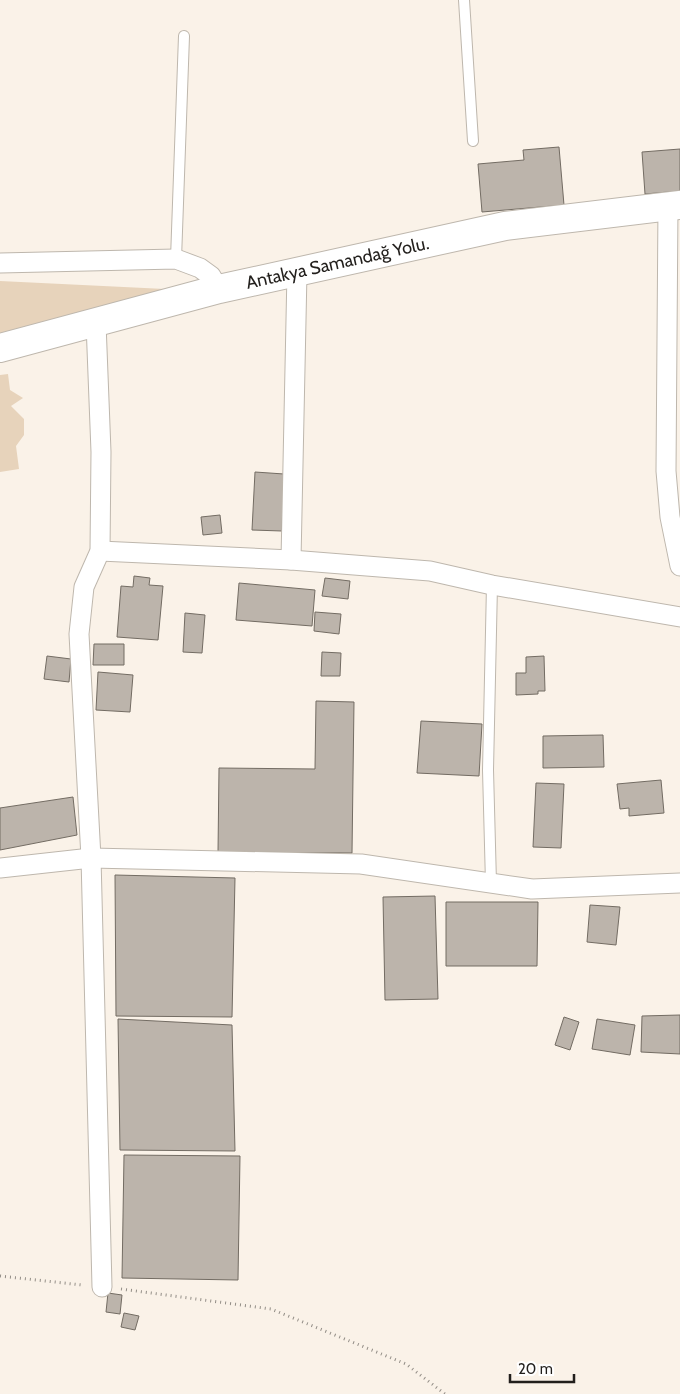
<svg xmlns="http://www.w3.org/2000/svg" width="680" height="1394" font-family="Cabin,sans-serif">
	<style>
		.green { fill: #e7d3bb }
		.building { fill: #bcb4ab; stroke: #736c63 }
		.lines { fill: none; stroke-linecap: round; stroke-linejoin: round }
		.lane-casing { stroke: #beb7ad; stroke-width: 12 }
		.street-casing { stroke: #beb7ad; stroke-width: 21 }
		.secondary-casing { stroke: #beb7ad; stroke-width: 30 }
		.path { stroke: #928d86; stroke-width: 3; stroke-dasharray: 1 4; stroke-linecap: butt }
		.lane { stroke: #fff; stroke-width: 10 }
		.street { stroke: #fff; stroke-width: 19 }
		.secondary { stroke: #fff; stroke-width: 28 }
		.labels { text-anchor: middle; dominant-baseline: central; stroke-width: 4.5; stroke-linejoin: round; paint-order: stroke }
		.street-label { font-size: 18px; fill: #221f1c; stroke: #fff }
	</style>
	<rect width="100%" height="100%" fill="#faf2e8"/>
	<g class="green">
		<polygon points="0,281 165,289 0,333"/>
		<polygon points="8,374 10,390 23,398 11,406 24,419 24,435 16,446 19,469 0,472 0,375"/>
	</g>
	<g class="building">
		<polygon points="559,147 564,205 482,212 478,164 524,160 523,150"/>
		<polygon points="680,149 680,191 645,194 642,152"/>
		<polygon points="255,472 284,474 282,531 252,530"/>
		<polygon points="220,515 222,533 203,535 201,517"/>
		<polygon points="134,576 150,578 149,585 163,586 158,640 117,637 121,586 133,587"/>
		<polygon points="325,578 350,581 348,599 322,596"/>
		<polygon points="239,583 315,590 312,626 236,620"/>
		<polygon points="315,612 341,614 339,634 314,631"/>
		<polygon points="185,613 205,615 202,653 183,652"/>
		<polygon points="94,644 124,644 124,665 93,665"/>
		<polygon points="322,652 341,653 340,676 321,676"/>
		<polygon points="47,656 71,659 69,682 44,679"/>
		<polygon points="544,656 545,691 538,691 538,694 516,695 516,673 526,673 526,657"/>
		<polygon points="98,672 133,675 130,712 96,710"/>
		<polygon points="316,701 354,702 352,853 218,852 219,768 315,769"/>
		<polygon points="421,721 482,724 479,776 417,773"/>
		<polygon points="603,735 604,767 543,768 543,736"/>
		<polygon points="661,780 664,813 629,816 629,808 620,809 617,784"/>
		<polygon points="536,783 564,784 561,848 533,847"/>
		<polygon points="73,797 77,835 0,850 0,808"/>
		<polygon points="115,875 235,878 232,1017 116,1016"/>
		<polygon points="435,896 438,999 385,1000 383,897"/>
		<polygon points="446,902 538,902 537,966 446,966"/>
		<polygon points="590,905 620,907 616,945 587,942"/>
		<polygon points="680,1015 680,1054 641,1052 642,1016"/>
		<polygon points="564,1017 579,1022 570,1050 555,1045"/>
		<polygon points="118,1019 232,1025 235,1151 120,1150"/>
		<polygon points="597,1019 635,1025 630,1055 592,1049"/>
		<polygon points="124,1155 240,1156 238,1280 122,1278"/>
		<polygon points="108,1293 122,1295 120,1314 106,1312"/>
		<polygon points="124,1313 139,1316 135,1330 121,1327"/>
	</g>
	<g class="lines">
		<g class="lane-casing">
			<g id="lane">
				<polyline points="464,0 473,141"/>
				<polyline points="176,259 184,36"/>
				<polyline points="491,883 488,770 492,585"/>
			</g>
		</g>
		<g class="street-casing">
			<g id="street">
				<polyline points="668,206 666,471 670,517 680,566"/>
				<polyline points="0,263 176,259 200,268 211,276 219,289"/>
				<polyline points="96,323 101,452 100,551 84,587 79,634 91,858 102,1287"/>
				<polyline points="100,551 291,560 430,571 492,585 680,617"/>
				<polyline points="291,560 297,272"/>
				<polyline points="0,868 91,858 361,864 532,889 680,883"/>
			</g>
		</g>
		<g class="secondary-casing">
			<g id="secondary">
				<path id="s1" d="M0,348L219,289L505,226L680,205"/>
			</g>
		</g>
		<g class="path">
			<polyline points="0,1276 82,1285"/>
			<polyline points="121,1289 271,1309 406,1364 445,1394"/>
		</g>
		<use href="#lane" class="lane"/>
		<use href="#street" class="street"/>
		<use href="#secondary" class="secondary"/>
	</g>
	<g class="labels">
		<g class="street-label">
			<text stroke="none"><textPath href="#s1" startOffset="348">Antakya Samandağ Yolu.</textPath></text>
		</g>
	</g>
	<path d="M510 1374v8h64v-8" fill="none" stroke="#221f1c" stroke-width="2.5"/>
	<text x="518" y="1374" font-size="15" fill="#221f1c" stroke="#ffffff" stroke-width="4" paint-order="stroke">20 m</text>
</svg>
